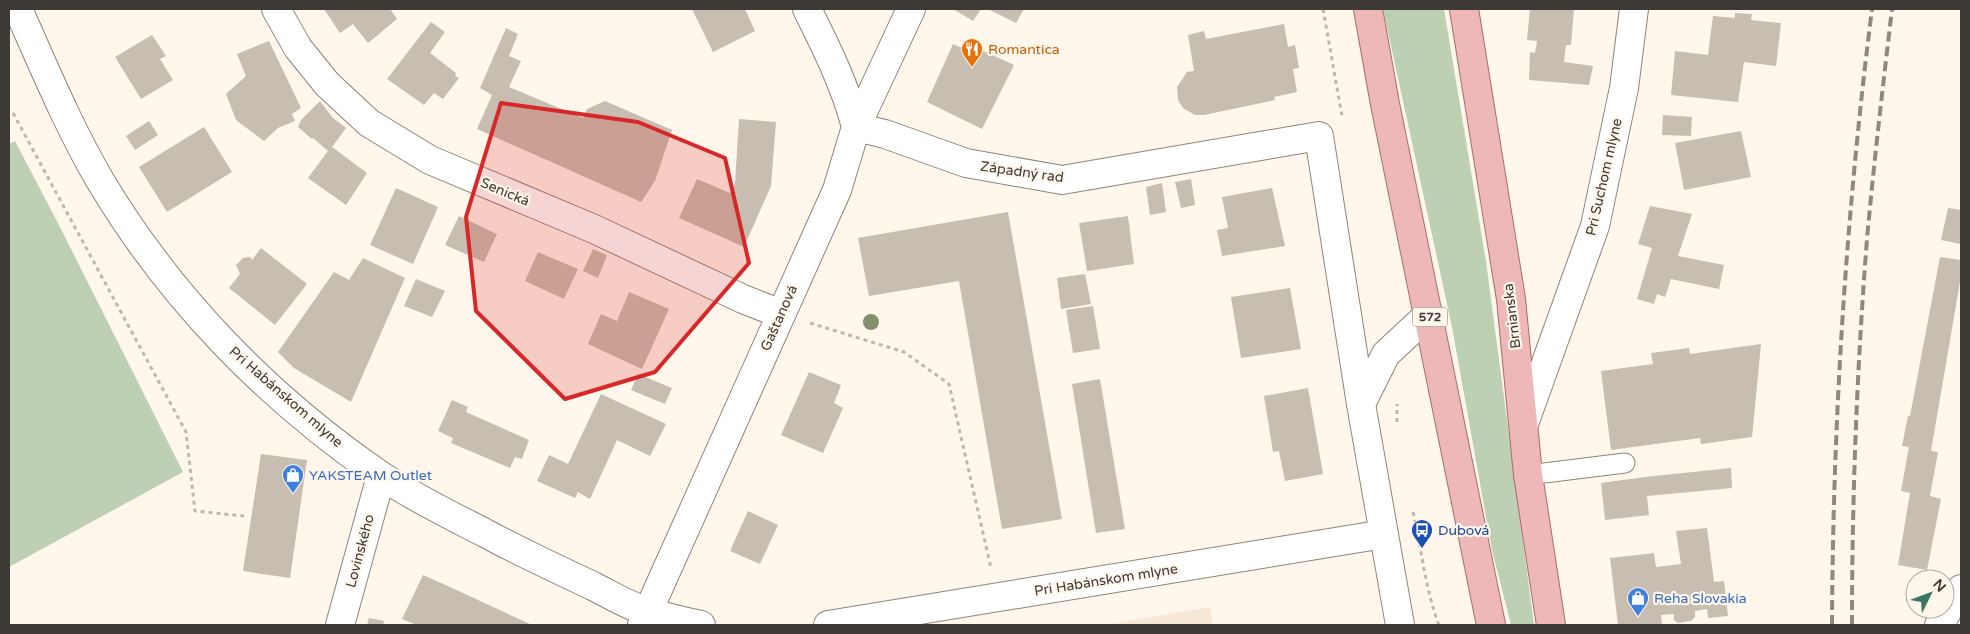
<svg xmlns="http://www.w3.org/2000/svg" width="1970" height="634" font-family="'Varela Round',sans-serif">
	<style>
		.built { fill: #f7e8d5 }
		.grass { fill: #bdd0b3 }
		.building { fill: #c7beb1 }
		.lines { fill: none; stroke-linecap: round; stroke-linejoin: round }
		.service-casing { stroke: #8e8479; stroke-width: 21 }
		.minor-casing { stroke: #8e8479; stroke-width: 30 }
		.tertiary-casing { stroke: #8e8479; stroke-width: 30 }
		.primary-casing { stroke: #a86c6b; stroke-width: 30 }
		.path { stroke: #beb7ae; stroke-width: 3; stroke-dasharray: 4 4; stroke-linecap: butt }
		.service { stroke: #fff; stroke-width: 19 }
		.minor { stroke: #fff; stroke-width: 28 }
		.tertiary { stroke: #fff; stroke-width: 28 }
		.primary { stroke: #eeb7b8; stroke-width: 28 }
		.rail { stroke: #8e8881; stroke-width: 4; stroke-dasharray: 10 5; stroke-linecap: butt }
		.tree { fill: #838f6c }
		.marked { fill: #d62828; fill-opacity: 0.2; stroke: #d62828; stroke-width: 4; stroke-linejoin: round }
		.labels { text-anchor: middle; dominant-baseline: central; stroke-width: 4.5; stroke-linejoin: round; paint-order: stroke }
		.shield { fill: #fff6ec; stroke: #77726b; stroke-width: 1 }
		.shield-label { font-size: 12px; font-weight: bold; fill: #3d3934 }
		.food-label { font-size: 14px; fill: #c56008; stroke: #fff6ec; text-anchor: start }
		.street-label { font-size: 14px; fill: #3d3934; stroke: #fff6ec }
		.shop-label { font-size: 14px; fill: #366cbe; stroke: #fff6ec; text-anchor: start }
		.transit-label { font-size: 14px; fill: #164399; stroke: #fff6ec; text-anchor: start }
	</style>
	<rect width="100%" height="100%" fill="#fff6ec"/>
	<polygon class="built" points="1210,607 1213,625 1106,625"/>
	<g class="grass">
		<polygon points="1383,9 1444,9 1486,261 1534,625 1511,625 1492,550 1452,327"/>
		<polygon points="15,141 62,231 183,472 9,567 9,144"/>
	</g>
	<g class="building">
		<polygon points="324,9 390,9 397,19 368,43 353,24 340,33"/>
		<polygon points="692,9 745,9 755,31 713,52"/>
		<polygon points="953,9 981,9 973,21"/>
		<polygon points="988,9 1024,9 1016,23"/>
		<polygon points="1530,9 1574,9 1571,45 1566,45 1564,62 1593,66 1589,85 1529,80 1530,52 1535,53 1537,41 1527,40"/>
		<polygon points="1735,13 1752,14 1751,20 1781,23 1776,66 1744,62 1738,102 1671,95 1675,51 1708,55 1713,16 1735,18"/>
		<polygon points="431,22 445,32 430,53 456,73 455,76 459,78 443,99 434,93 424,105 387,79"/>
		<polygon points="1284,24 1288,47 1295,45 1299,68 1293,69 1297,92 1274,97 1275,100 1204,115 1195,115 1183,108 1178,100 1177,87 1187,72 1194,71 1188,35 1204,31 1206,39"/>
		<polygon points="506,28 518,34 509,56 521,61 509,87 583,118 587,109 605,101 672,130 655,181 641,202 477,129 492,95 480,88"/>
		<polygon points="152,35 166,56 160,59 173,80 141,99 115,57"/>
		<polygon points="269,41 301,108 292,114 295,121 278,128 264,141 236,120 226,94 246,76 237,54"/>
		<polygon points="953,44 976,54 979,49 1014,65 982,129 927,102"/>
		<polygon points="320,101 332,117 346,128 332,147 367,173 346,205 308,178 328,151 313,138 312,139 298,127 301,120"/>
		<polygon points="1663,115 1692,117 1691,136 1662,135"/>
		<polygon points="739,119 776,122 771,186 744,247 679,218 697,179 730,193 735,183"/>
		<polygon points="149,121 158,135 135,150 126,136"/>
		<polygon points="204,127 232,172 167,212 139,167"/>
		<polygon points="1741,131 1751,177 1684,190 1675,143"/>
		<polygon points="1191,179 1195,205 1181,208 1175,182"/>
		<polygon points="1162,183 1166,212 1150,215 1146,187"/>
		<polygon points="396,188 438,207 413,264 370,245"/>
		<polygon points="1272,188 1285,246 1222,256 1217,230 1228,228 1222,197"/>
		<polygon points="1650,206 1692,214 1678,256 1724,265 1719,289 1671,279 1665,297 1657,294 1654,304 1637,299 1652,248 1638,244"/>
		<polygon points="1948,208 1961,210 1961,244 1941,240"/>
		<polygon points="1008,212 1062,519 1002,529 959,281 869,296 858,238"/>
		<polygon points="459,216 497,234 484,262 445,245"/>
		<polygon points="1128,216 1134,264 1087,271 1079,223"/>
		<polygon points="261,248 307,284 275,325 229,288 240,274 236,265 243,258 250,257 252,260"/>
		<polygon points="593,249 607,255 598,278 583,271"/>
		<polygon points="538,252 578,269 564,299 525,281"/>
		<polygon points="1940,257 1961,260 1961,276 1931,451 1938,452 1930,496 1941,499 1927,570 1898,565 1910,493 1901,491 1909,447 1902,446 1908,416 1910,416"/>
		<polygon points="363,258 405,278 351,402 294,368 278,352 334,272 349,280"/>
		<polygon points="1085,274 1091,304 1061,309 1057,278"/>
		<polygon points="416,279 445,291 432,317 404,306"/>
		<polygon points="1290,288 1301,349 1241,358 1231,297"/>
		<polygon points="629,292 669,309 642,369 588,344 601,314 617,321"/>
		<polygon points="1093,306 1100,349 1073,353 1066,310"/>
		<polygon points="1761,344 1752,437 1701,444 1700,438 1611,450 1601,371 1653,364 1651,353 1689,348 1690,354"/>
		<polygon points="809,372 841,385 834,403 843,408 823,453 781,435"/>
		<polygon points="638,374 672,388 665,404 631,390"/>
		<polygon points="1100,379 1125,529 1096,533 1072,384"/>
		<polygon points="1308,388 1323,474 1285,481 1279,451 1273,452 1264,396"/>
		<polygon points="601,394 666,424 650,456 617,440 590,499 578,492 575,498 537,481 549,455 568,464"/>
		<polygon points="452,400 468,407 466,412 529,440 522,459 515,457 510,468 451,443 453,438 438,431"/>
		<polygon points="261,454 307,460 290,578 243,571"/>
		<polygon points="1731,468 1732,488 1647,496 1649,515 1605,520 1601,483 1645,477"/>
		<polygon points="748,511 778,525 760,564 730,551"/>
		<polygon points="1707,528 1714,582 1724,581 1728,616 1708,618 1707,609 1695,611 1695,617 1691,621 1678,623 1674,620 1674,614 1661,615 1662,625 1618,625 1610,558 1654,553 1656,567 1681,564 1676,531"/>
		<polygon points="423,575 450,587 532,625 417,625 402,619"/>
		<polygon points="369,618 384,621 383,625 367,625"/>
	</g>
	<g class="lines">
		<g class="service-casing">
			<polyline id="service" points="1528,475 1625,463"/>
		</g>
		<g class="minor-casing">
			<g id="minor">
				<path d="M18,9C44,67 68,126 101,182C171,299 268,398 380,475C413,497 450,515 485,533C520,552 557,569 593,586C611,595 630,607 649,612C666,618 684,621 701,625"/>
				<polyline points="276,9 298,48 327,84 369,123 430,160 594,229 743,299 781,314"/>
				<polyline points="856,127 885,134 966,163 1062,180 1319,136 1361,404 1400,625"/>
				<polyline points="1361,404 1386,354 1429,314"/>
				<polyline points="1524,424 1595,226 1624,88 1634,9"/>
				<polyline points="340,625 381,476"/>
				<polyline points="828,625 1384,534"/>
				<polyline points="1939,625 1961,589"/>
			</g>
		</g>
		<g class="tertiary-casing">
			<g id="tertiary">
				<path d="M807,9C826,47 845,85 856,127"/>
				<polyline points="642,625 837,190 856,127 911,9"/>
			</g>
		</g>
		<g class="primary-casing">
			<g id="primary">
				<polyline points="1368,9 1385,104 1491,625"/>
				<polyline points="1464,9 1511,299 1528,475 1551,625"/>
			</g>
		</g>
		<g class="path">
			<polyline points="1323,9 1342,116"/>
			<polyline points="13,113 186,432 195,511 244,516"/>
			<polyline points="810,323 904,352 949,384 991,568"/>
			<polyline points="1397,422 1397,404"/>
			<path d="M1413,512C1422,550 1425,589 1439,625"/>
		</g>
		<use href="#service" class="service"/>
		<use href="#minor" class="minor"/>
		<use href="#tertiary" class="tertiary"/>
		<use href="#primary" class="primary"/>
		<g class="rail">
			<path d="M1832,625C1833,419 1846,214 1872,9"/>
			<path d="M1852,625C1852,496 1857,367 1867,239C1874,162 1883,85 1892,9"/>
		</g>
	</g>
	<circle class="tree" cx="871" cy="322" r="8"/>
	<path class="marked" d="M501,103L638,122L725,158L749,263L655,372L565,399L476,311L466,217Z"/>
	<defs>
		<g id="restaurant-pin" transform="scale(1.125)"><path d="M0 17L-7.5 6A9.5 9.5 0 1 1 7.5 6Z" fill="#e8710a" stroke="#fff6ec"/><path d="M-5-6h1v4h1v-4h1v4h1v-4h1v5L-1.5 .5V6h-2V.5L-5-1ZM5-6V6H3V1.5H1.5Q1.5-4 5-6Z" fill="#fff"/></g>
		<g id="shop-pin" transform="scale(1.125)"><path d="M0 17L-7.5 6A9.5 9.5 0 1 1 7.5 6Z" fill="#3f7fe0" stroke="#fff6ec"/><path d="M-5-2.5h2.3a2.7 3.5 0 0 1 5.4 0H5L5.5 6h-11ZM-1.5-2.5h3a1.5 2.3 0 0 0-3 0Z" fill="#fff"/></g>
		<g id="bus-pin" transform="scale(1.125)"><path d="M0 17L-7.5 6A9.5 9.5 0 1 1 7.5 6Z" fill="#1a4fb4" stroke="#fff6ec"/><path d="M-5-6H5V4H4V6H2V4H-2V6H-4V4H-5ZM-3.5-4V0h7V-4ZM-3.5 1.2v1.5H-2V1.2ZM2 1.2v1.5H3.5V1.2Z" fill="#fff"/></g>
	</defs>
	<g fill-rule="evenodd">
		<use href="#restaurant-pin" x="972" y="49"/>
		<use href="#shop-pin" x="293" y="475"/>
		<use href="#bus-pin" x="1422" y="530"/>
		<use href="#shop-pin" x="1638" y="598"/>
	</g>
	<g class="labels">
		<rect class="shield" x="1412.5" y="307.5" width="35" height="19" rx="4"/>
		<g class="shield-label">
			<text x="1430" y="317">572</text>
		</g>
		<g class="food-label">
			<text x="988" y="49">Romantica</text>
		</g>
		<g class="street-label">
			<text transform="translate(1022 172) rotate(8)">Západný rad</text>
			<text transform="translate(1604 177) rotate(-77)">Pri Suchom mlyne</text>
			<text transform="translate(505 192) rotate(23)">Senická</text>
			<text transform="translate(1512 316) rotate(-97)">Brnianska</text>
			<text transform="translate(779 318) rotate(-66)">Gaštanová</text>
			<text transform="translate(286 397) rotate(41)">Pri Habánskom mlyne</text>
			<text transform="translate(360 551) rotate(-75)">Lovinského</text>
			<text transform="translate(1106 580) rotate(-9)">Pri Habánskom mlyne</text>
		</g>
		<g class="shop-label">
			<text x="309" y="475">YAKSTEAM Outlet</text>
			<text x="1654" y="598">Reha Slovakia</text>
		</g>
		<g class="transit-label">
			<text x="1438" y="530">Dubová</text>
		</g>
	</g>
	<rect width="1970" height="634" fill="none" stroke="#3d3934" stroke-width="20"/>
	<g transform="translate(1930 594) rotate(48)"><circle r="24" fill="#fff6ec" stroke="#b1aaa2"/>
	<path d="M0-4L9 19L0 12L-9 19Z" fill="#3b7762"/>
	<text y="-8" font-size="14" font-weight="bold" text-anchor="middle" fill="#3d3934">N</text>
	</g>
</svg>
